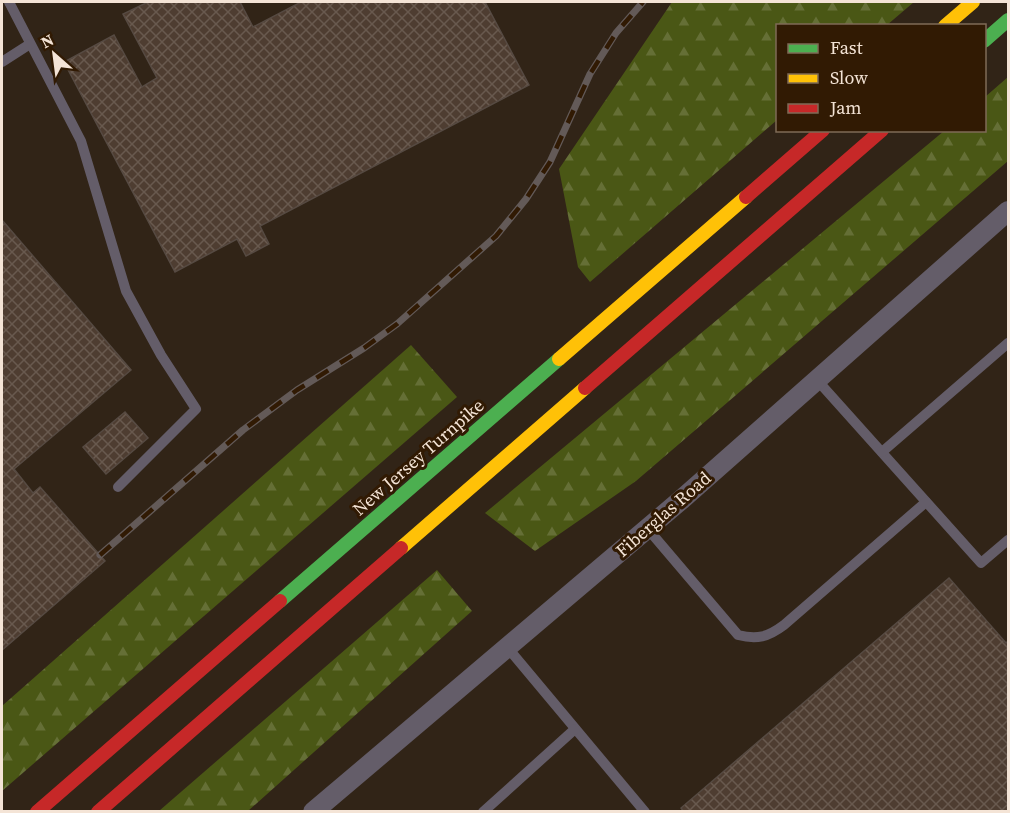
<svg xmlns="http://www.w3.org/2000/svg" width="1010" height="813" font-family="'Source Serif 4',serif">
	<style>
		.forest { fill: url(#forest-firs) }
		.building { fill: url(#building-cross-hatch); stroke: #564a42; stroke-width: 1.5 }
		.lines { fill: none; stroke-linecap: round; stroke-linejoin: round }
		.lane { stroke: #645d69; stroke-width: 10 }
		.street { stroke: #645d69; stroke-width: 20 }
		.fast { stroke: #4caf50; stroke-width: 14 }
		.slow { stroke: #ffc107; stroke-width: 14 }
		.jam { stroke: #c62828; stroke-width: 14 }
		.rail-casing { stroke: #635a58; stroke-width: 7 }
		.rail { stroke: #311a03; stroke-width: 4.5; stroke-dasharray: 14; stroke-linecap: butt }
		.labels { text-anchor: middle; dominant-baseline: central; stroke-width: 6; stroke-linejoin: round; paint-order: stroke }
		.street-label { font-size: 18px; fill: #f4e4d6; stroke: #311a03 }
	</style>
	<defs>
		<pattern id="forest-firs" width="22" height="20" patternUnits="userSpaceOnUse" patternTransform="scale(1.5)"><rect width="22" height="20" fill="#4a5715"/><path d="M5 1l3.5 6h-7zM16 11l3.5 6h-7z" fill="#656f36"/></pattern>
		<pattern id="building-cross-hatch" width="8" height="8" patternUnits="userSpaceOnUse" patternTransform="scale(1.5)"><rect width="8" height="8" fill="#4e3d31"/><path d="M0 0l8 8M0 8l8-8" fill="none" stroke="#68594e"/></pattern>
	</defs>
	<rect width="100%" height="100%" fill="#312417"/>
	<g class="forest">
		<polygon points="672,2 914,2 887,25 778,26 777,120 590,282 578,267 559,169"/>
		<polygon points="1008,77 1008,161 636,481 535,551 485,513 944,131 984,130 985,97"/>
		<polygon points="411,345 457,397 2,791 2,706"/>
		<polygon points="437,570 472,611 248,811 159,811"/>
	</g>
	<g class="building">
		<polygon points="148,2 240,2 253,27 301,2 485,2 529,85 260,226 269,244 246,256 237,239 175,272 64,62 114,35 142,87 157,78 123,14"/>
		<polygon points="2,220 131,370 14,469 33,493 40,487 105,561 2,650"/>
		<polygon points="125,412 148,438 106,474 83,447"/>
		<polygon points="949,578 1006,643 1008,641 1008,812 684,812 681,808"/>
	</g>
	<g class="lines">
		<g class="lane">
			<polyline points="9,2 81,141 126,291 161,355 196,409 118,487"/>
			<polyline points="2,62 30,44"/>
			<polyline points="817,380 981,563 1008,540"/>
			<polyline points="882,452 1008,343"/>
			<path d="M647,528L738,635C757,640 768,637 784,625L926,502"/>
			<polyline points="507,647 645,812"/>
			<polyline points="483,812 575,729"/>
		</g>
		<polyline class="street" points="313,812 681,500 1008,211"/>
		<g class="fast">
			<polyline points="984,41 1008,20"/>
			<polyline points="280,601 559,359"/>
		</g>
		<g class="slow">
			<polyline points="945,26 973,2"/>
			<polyline points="559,359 746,197"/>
			<polyline points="401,548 585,388"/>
		</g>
		<g class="jam">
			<polyline points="746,197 823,130"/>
			<polyline points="585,388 882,130"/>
			<polyline points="37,812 280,601"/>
			<polyline points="98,812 401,548"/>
		</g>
		<g class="rail-casing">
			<polyline id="rail" points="100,555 243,430 297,390 364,348 397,324 496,236 526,199 550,162 590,74 616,33 643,2"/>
		</g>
		<use href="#rail" class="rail"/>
	</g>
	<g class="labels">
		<g class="street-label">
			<text transform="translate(418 457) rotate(-41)">New Jersey Turnpike</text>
			<text transform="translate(663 514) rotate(-41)">Fiberglas Road</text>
		</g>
	</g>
	<rect width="1010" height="813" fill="none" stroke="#f4e4d6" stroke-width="6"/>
	<rect x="776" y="24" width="210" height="108" fill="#311a03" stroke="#7f6b57" stroke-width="1.5"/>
	<rect x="788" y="44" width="30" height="9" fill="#4caf50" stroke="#7f6b57" stroke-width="1.5"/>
	<text x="830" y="54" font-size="18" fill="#f4e4d6">Fast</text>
	<rect x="788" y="74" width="30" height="9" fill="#ffc107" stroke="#7f6b57" stroke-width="1.5"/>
	<text x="830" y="84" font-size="18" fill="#f4e4d6">Slow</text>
	<rect x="788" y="104" width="30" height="9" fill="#c62828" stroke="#7f6b57" stroke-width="1.5"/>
	<text x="830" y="114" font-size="18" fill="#f4e4d6">Jam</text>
	<g transform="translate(54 54) rotate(332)" stroke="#311a03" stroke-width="4.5" paint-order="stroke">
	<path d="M0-4.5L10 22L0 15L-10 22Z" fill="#f4e4d6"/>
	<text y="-9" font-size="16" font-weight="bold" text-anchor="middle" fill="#f4e4d6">N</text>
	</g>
</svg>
